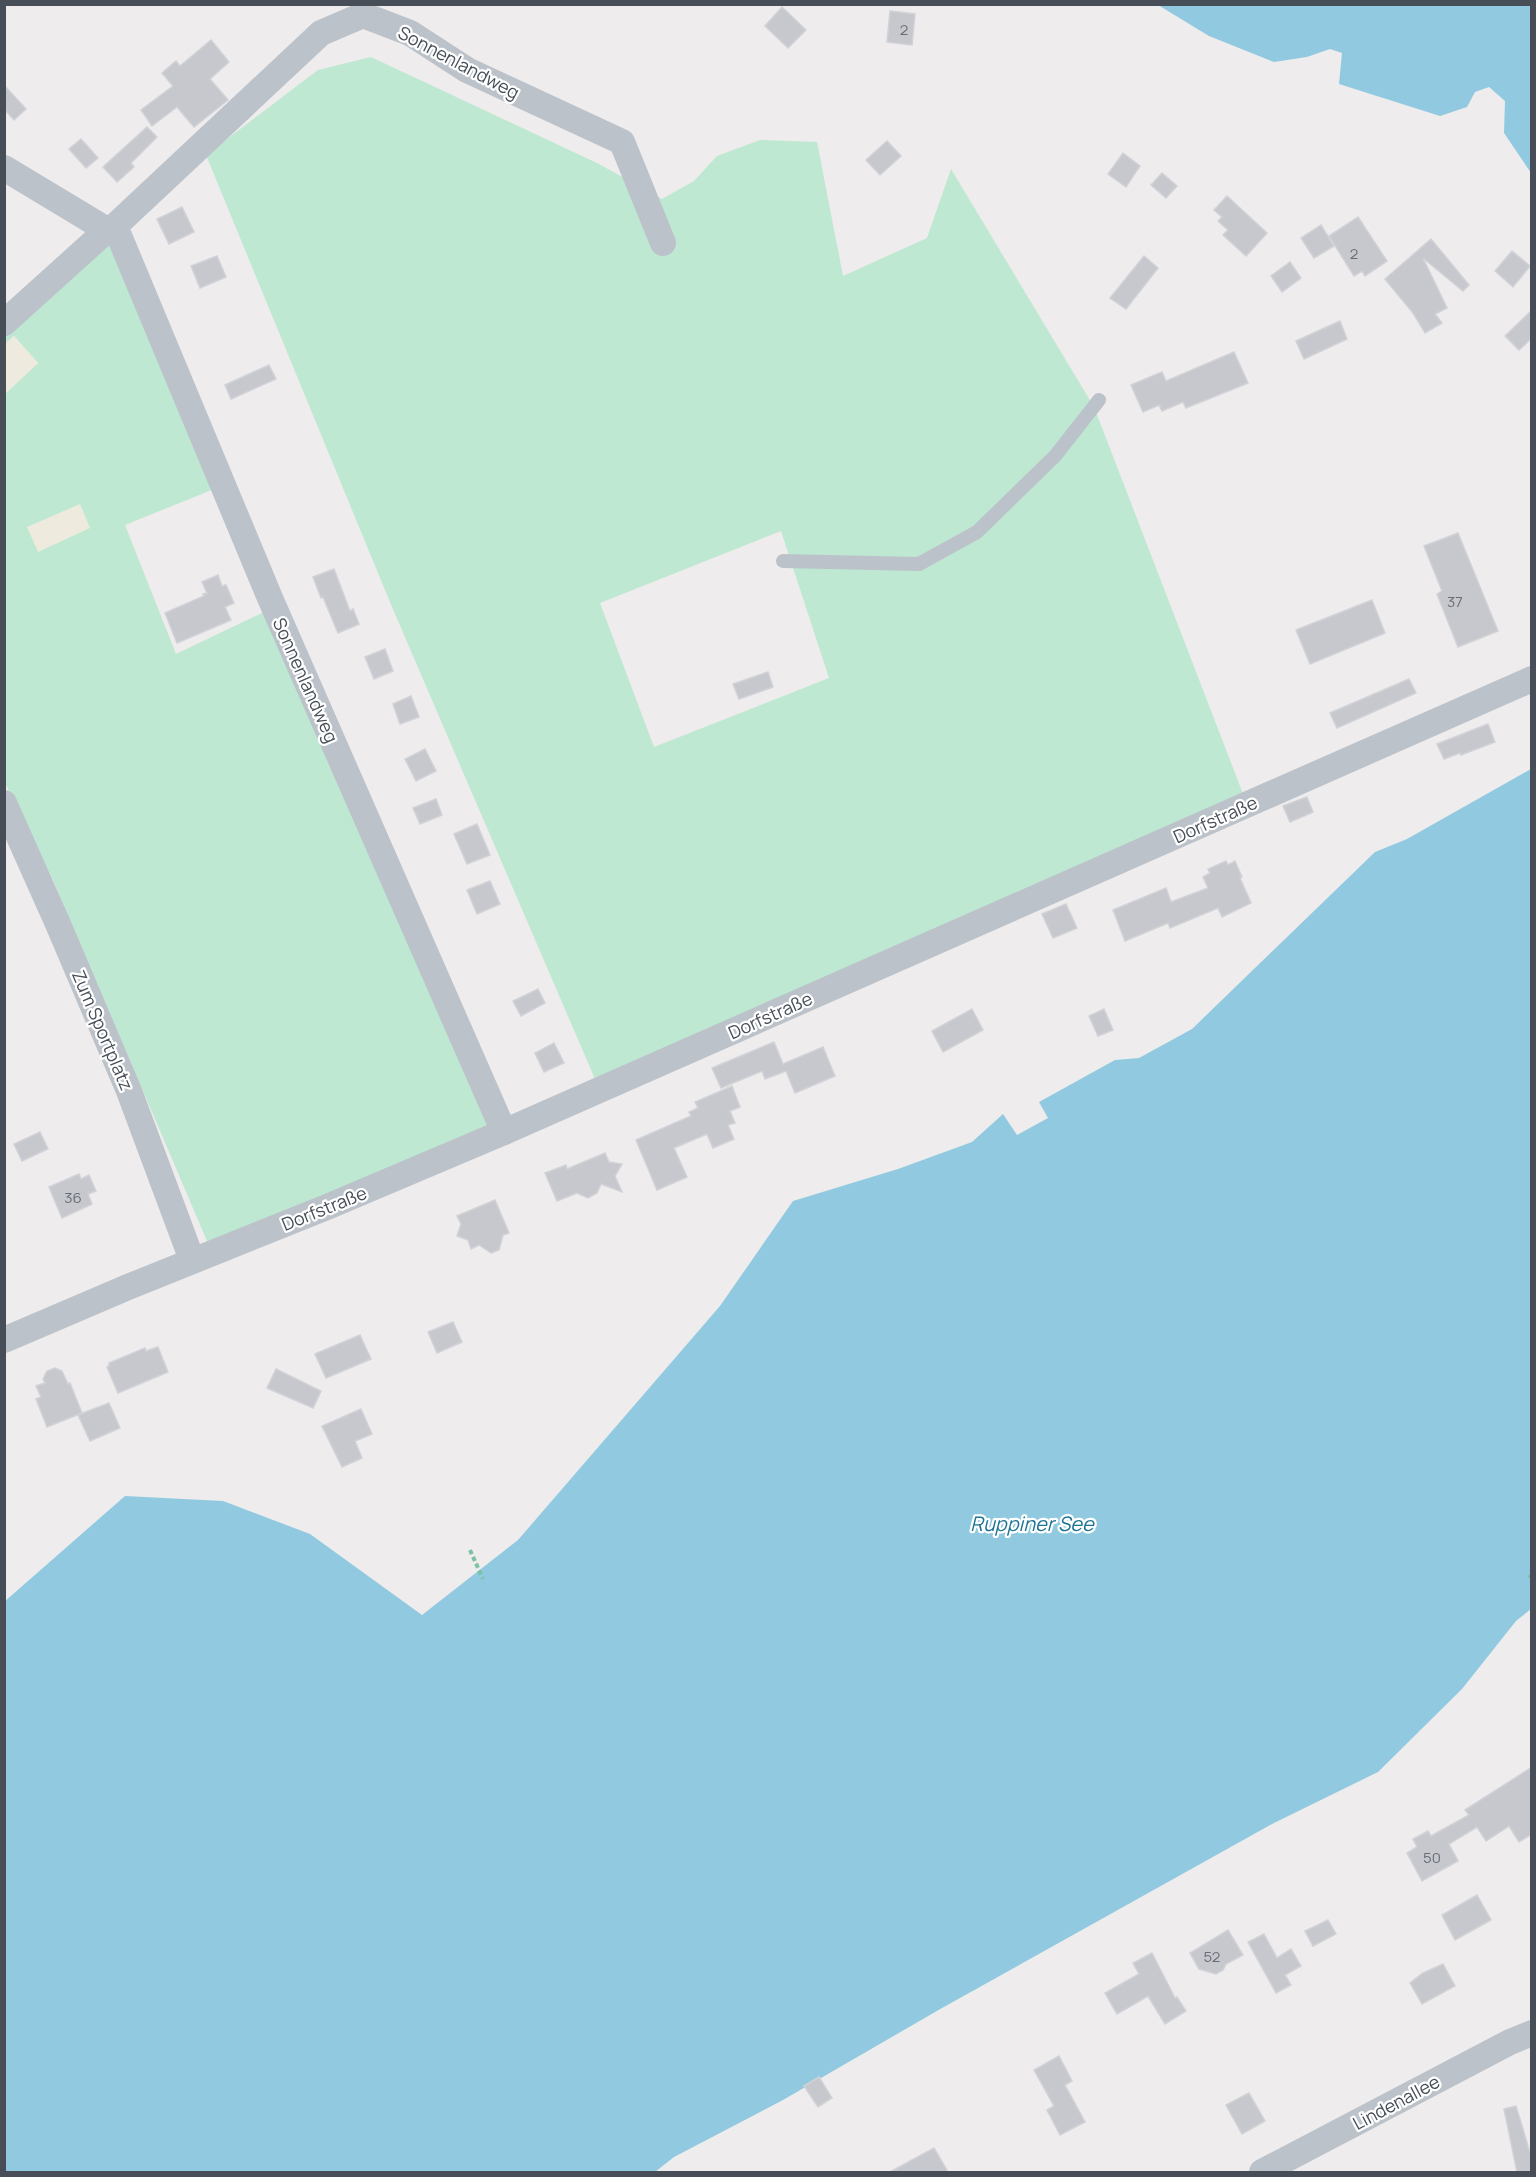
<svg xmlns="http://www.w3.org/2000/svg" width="1536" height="2177" font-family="Manrope,sans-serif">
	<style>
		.green { fill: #bee8d1; fill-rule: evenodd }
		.sand { fill: #efeade }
		.water { fill: #91cae0 }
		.building { fill: #c7c8ce; stroke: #d1d2d7; stroke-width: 1.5 }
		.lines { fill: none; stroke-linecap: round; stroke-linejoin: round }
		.path { stroke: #7bc1a3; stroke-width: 4; stroke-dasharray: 4.5 3; stroke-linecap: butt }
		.lane { stroke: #bcc2ca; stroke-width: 14 }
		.street { stroke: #bcc2ca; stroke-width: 26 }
		.labels { text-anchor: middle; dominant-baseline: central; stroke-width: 4.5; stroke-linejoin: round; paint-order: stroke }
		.number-label { font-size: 15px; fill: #676c75 }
		.street-label { font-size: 18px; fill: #474e57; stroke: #fff }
		.water-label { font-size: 20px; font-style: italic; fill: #1d7394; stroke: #fff }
	</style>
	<rect width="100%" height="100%" fill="#eeecec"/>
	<g class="green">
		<path d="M371,57L599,164L662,199L694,181L717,156L760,140L817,142L843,276L927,238L951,169L1094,407L1245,799L595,1079L392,607L206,155L318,70ZM781,531L829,678L654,747L600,603Z"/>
		<polygon points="111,237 219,487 125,525 176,654 270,609 501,1131 210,1248 54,882 5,783 5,394 38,363 14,336 5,344 5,335"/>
	</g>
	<g class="sand">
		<polygon points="14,336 38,363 5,394 5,344"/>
		<polygon points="80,504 90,528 38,552 27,527"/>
	</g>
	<g class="water">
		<polygon points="1158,5 1531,5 1531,173 1504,133 1505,101 1489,87 1475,92 1467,107 1440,116 1339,84 1342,53 1330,49 1307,57 1274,62 1209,36"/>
		<polygon points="1531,769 1531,1609 1516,1621 1462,1689 1378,1772 1274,1823 942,2008 783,2100 674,2157 655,2172 5,2172 4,1602 125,1496 223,1501 310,1534 422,1615 518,1540 720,1306 793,1201 898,1169 972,1142 1003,1114 1017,1135 1048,1118 1039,1102 1115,1060 1139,1058 1192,1029 1375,852 1407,839"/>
	</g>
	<g class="building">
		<polygon points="782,7 806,30 788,48 765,26"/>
		<polygon points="890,11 915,14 912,45 887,42"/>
		<polygon points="211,40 229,62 210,79 228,100 194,127 177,107 152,126 141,110 173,86 162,73 176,61 180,66"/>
		<polygon points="4,85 26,109 14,120 4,109"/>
		<polygon points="147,127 157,137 131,163 134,167 117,182 103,167"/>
		<polygon points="81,139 98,158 86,168 69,149"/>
		<polygon points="887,141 901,156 880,175 866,160"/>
		<polygon points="1123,153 1140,166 1126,187 1108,174"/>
		<polygon points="1162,173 1177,186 1166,198 1151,185"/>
		<polygon points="1227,196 1267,233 1246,256 1223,235 1228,230 1218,221 1222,217 1214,210"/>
		<polygon points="182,207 194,232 169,244 157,219"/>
		<polygon points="1358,217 1387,261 1365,276 1362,271 1354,276 1329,236"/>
		<polygon points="1321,225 1334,246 1314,258 1301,238"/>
		<polygon points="1431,239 1469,285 1463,291 1423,258 1447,308 1435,314 1442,323 1425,333 1413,313 1385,279"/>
		<polygon points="1512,251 1530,266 1513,287 1495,271"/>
		<polygon points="217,256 226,277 200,288 191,266"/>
		<polygon points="1144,256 1158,268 1126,309 1110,298"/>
		<polygon points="1290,262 1301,278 1282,292 1271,276"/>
		<polygon points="1532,310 1532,338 1519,350 1505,336"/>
		<polygon points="1340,321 1347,339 1304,359 1296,341"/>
		<polygon points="1234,352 1248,383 1186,408 1183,402 1162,411 1159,405 1143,412 1131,385 1162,372 1166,381"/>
		<polygon points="269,365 276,379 231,399 225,385"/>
		<polygon points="1458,533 1498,631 1458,647 1437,594 1442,591 1424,546"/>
		<polygon points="334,569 350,611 353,609 359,624 338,633 323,597 321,598 313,577"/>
		<polygon points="218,575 222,586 226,585 234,603 225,607 231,620 177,643 165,613 204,596 203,594 207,593 202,582"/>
		<polygon points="1372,600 1385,633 1310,664 1296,630"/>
		<polygon points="385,649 393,671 374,679 365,657"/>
		<polygon points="768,672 773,687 739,699 733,684"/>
		<polygon points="1409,679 1416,693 1337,728 1330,713"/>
		<polygon points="411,696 419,717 400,724 393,704"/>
		<polygon points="1488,724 1495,742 1461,755 1460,753 1444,759 1437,744"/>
		<polygon points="425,749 436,771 416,781 405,759"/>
		<polygon points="1307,797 1313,812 1290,822 1283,806"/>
		<polygon points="436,799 442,815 420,824 413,808"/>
		<polygon points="477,824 490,855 467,864 454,834"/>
		<polygon points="1226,861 1228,865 1235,861 1242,877 1240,878 1251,903 1222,917 1218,908 1170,928 1168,923 1125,941 1113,910 1166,888 1171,902 1208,888 1203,877 1210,873 1208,869"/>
		<polygon points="490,881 500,904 477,914 467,890"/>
		<polygon points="1066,904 1077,928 1053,938 1042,914"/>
		<polygon points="538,989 545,1003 521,1016 513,1001"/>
		<polygon points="972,1009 983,1030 943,1052 932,1031"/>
		<polygon points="1104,1009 1113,1030 1098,1036 1089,1016"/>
		<polygon points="774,1042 783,1064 823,1047 835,1076 795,1093 786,1071 765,1079 762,1071 721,1088 712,1068"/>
		<polygon points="554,1043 564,1063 544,1072 535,1053"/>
		<polygon points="732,1086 740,1107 730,1111 735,1123 728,1125 734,1139 713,1148 707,1134 674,1148 687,1177 657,1190 636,1140 691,1116 689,1112 698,1108 695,1102"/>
		<polygon points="40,1132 48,1149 22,1161 14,1144"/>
		<polygon points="605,1153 609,1162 622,1164 615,1176 622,1192 601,1184 597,1193 588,1198 577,1193 557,1201 545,1173 566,1165 567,1169"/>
		<polygon points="79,1174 81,1179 89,1175 96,1191 88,1194 92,1204 62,1218 49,1187"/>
		<polygon points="495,1200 509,1233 503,1235 499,1250 491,1253 479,1245 471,1249 468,1240 457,1236 461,1224 457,1216"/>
		<polygon points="453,1322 462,1342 437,1353 428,1332"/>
		<polygon points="360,1335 371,1359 326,1378 315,1354"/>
		<polygon points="158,1347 168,1372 118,1393 107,1367 109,1366 109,1363 145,1348 146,1351"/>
		<polygon points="55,1368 62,1371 68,1384 70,1383 82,1413 47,1427 36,1399 41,1397 36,1386 45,1383 43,1379 47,1371"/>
		<polygon points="276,1369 321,1391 313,1408 267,1388"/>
		<polygon points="109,1403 120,1428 90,1441 78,1415"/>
		<polygon points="361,1409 372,1434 355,1441 362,1458 342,1467 322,1426"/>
		<polygon points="1532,1767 1532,1834 1519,1842 1509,1826 1486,1841 1477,1827 1449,1844 1458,1861 1422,1881 1407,1853 1417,1847 1413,1839 1428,1831 1431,1836 1469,1815 1465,1810"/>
		<polygon points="1477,1895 1491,1920 1455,1940 1442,1915"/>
		<polygon points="1328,1920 1336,1934 1313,1946 1305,1931"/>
		<polygon points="1228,1930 1243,1955 1226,1964 1223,1970 1216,1974 1199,1969 1190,1953"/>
		<polygon points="1264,1934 1277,1958 1291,1949 1301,1966 1285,1975 1291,1985 1276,1993 1248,1942"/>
		<polygon points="1152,1953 1175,1998 1177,1997 1186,2011 1165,2024 1148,1996 1117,2014 1105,1993 1139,1974 1133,1963"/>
		<polygon points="1443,1964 1455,1986 1422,2004 1410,1983 1423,1973"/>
		<polygon points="1059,2056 1072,2081 1065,2085 1085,2122 1060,2135 1047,2110 1054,2106 1034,2070"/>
		<polygon points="819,2077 832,2098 818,2107 804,2086"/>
		<polygon points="1249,2093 1265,2121 1242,2134 1226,2105"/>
		<polygon points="1516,2106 1532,2159 1532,2172 1517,2172 1504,2109"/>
		<polygon points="934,2148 948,2172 890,2172"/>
	</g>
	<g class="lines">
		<g class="path">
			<polyline points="470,1550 483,1579"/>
			<polyline points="1529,1575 1532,1578"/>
		</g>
		<polyline class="lane" points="783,561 919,564 977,532 1055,456 1099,400"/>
		<g class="street">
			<polyline points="4,168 107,230"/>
			<polyline points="115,226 270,598 504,1132"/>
			<polyline points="4,323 107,230 115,226 321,33 363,15 410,33 467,70 622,142 663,243"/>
			<polyline points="4,803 58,924 129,1091 192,1260"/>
			<polyline points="4,1340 128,1287 327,1207 504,1132 1532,679"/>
			<polyline points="1262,2172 1510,2042 1532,2033"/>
		</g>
	</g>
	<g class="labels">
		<g class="number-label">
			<text x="904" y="29">2</text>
			<text x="1354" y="253">2</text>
			<text x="1455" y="601">37</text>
			<text x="73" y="1197">36</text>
			<text x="1432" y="1857">50</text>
			<text x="1212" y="1956">52</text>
		</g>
		<g class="street-label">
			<text transform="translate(459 62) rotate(28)">Sonnenlandweg</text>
			<text transform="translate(306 680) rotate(66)">Sonnenlandweg</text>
			<text transform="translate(1215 819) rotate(-24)">Dorfstraße</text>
			<text transform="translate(770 1015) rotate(-24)">Dorfstraße</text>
			<text transform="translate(103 1030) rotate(67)">Zum Sportplatz</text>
			<text transform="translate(324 1208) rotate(-22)">Dorfstraße</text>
			<text transform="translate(1396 2102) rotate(-28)">Lindenallee</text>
		</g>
		<g class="water-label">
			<text x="1032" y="1523">Ruppiner See</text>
		</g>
	</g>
	<rect width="1536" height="2177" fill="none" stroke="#474e57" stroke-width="12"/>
</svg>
